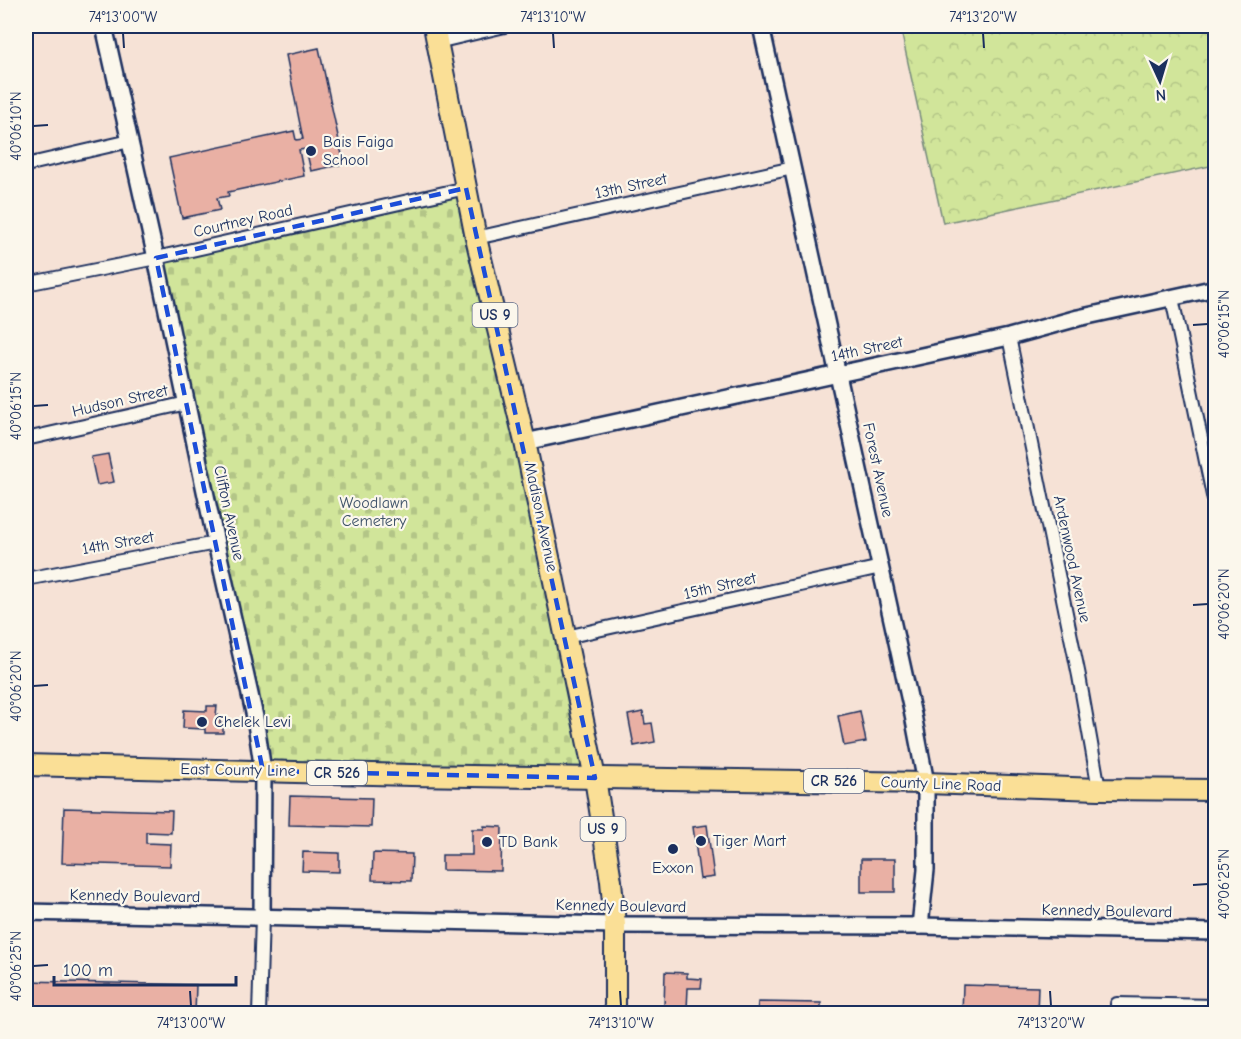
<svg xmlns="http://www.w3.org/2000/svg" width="1241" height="1039" font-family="'Comic Neue',sans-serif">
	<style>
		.forest { fill: url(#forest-crowns); stroke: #768a7c; stroke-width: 1.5 }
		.cemetery { fill: url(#cemetery-stones); stroke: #768a7c; stroke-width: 1.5 }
		.building { fill: #e9b0a4; stroke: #1b2f5e; stroke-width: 1.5 }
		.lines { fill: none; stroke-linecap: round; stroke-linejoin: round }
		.minor-casing { stroke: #1b2f5e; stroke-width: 16 }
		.tertiary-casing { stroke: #1b2f5e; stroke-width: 20 }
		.primary-casing { stroke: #1b2f5e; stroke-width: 24 }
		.trunk-casing { stroke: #1b2f5e; stroke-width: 24 }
		.minor { stroke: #fbf7ec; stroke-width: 12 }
		.tertiary { stroke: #fbf7ec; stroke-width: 15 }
		.primary { stroke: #fadf96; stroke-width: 20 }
		.trunk { stroke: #fadf96; stroke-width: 20 }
		.marked { fill: none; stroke: #1d4ed8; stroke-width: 4.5; stroke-dasharray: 12 8; stroke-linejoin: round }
		.ticks { fill: none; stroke: #1b2f5e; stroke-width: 2 }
		.poi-dot { fill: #1b2f5e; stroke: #fbf7ec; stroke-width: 2 }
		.labels { text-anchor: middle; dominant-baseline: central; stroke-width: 4.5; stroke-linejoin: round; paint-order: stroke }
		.shield { fill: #fbf7ec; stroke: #5e6b89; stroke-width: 1.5 }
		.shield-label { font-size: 15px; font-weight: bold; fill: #1b2f5e }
		.poi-label { font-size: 16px; fill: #1b2f5e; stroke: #fbf7ec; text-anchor: start }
		.street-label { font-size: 16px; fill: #1b2f5e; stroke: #fbf7ec }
		.park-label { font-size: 16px; fill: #3f536a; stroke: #fbf7ec }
		.neatline { fill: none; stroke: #1b2f5e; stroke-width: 2 }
		.ticks-label { font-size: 15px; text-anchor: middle; fill: #1b2f5e }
	</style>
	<defs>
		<pattern id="forest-crowns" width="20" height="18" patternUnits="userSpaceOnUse" patternTransform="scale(1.5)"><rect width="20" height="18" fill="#d1e59a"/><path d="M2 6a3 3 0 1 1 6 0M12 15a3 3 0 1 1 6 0" fill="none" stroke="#b3c587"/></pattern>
		<pattern id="cemetery-stones" width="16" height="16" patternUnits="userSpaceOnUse" patternTransform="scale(1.5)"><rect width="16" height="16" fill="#d1e59a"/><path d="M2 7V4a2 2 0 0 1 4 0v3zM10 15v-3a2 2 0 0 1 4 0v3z" fill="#b3c587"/></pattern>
	</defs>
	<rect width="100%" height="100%" fill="#f6e2d6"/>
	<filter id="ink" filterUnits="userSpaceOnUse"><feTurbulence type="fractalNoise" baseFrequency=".0167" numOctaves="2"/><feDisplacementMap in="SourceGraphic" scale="12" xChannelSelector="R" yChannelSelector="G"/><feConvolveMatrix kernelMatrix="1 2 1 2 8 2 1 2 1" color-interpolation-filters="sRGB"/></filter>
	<g filter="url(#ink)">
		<polygon class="forest" points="900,26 1215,26 1215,165 943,223"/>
		<polygon class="cemetery" points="466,188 595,778 263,771 156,258"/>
		<g class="building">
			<polygon points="319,48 344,164 311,171 306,149 299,150 304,176 228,192 229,196 217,198 220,210 182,218 169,158 294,131 296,140 303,139 286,55"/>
			<polygon points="108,454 114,482 97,485 91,457"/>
			<polygon points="207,706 217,706 216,715 218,715 218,719 220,719 220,724 223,724 223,733 205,733 205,729 183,728 184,710 207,711"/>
			<polygon points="860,711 866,742 844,746 838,716"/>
			<polygon points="643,712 645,724 652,723 655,742 634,746 628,715"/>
			<polygon points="290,796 372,798 371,827 289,825"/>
			<polygon points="64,808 172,811 171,833 146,832 146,843 171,844 170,866 62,863"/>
			<polygon points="707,825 714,877 700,879 693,827"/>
			<polygon points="484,826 502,827 501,871 442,870 442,855 472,855 472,829 484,829"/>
			<polygon points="303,852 339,853 339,872 302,871"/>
			<polygon points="373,853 412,854 411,881 372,880"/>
			<rect x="861" y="859" width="34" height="33"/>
			<polygon points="665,972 687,973 687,978 702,979 701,988 688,988 687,1009 664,1008"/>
			<polygon points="26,981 196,985 195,1014 26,1014"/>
			<polygon points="963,985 1038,987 1037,1014 962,1014"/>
			<polygon points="758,1002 821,1003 821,1014 757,1014"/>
			<polygon points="904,1005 904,1014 837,1014 838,1007"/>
		</g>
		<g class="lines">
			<g class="minor-casing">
				<g id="minor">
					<polyline points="437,42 505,26"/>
					<polyline points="26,165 130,141"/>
					<polyline points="476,238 793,168"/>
					<polyline points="26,284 156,258 466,188"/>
					<polyline points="1172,298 1216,510"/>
					<polyline points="1009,337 1079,676 1099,789"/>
					<polyline points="26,439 187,403"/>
					<polyline points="26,579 216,543"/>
					<polyline points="566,637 881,567"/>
					<polyline points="259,1014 262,917"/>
					<polyline points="1117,1014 1117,1004 1216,1006"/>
				</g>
			</g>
			<g class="tertiary-casing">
				<g id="tertiary">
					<polyline points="104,26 156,258 216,543 255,717 263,771 262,917"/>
					<polyline points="761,26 913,715 926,783 926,870 920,926"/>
					<polyline points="525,442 1009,337 1078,318 1216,288"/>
					<polyline points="26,912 615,925 920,926 1216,932"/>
				</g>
			</g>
			<g class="primary-casing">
				<polyline id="primary" points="26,765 411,775 926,783 1099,789 1216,790"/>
			</g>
			<g class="trunk-casing">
				<polyline id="trunk" points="434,26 476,238 525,442 595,778 611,881 615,925 615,1014"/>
			</g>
			<use href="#minor" class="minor"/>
			<use href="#tertiary" class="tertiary"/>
			<use href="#primary" class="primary"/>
			<use href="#trunk" class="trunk"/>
		</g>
	</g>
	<path class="marked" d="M466,188L595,778L263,771L156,258Z"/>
	<path class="ticks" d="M123,33L124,48M553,33L554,48M983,33L984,48M33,126L48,125M1193,325L1208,324M33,406L48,405M1193,605L1208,604M33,686L48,685M1193,885L1208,884M33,966L48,965M190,991L191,1006M620,991L621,1006M1050,991L1051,1006"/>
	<g class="poi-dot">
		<circle cx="311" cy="151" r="6"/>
		<circle cx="202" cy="722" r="6"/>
		<circle cx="701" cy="841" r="6"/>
		<circle cx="487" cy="842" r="6"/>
		<circle cx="673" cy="849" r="6"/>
	</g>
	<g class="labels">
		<g class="shield">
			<rect x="472.5" y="303" width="45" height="24" rx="4.5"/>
			<rect x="307" y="761" width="60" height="24" rx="4.5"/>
			<rect x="804" y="769" width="60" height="24" rx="4.5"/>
			<rect x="580.5" y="817" width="45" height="24" rx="4.5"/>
		</g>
		<g class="shield-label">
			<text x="495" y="315">US 9</text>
			<text x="337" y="773">CR 526</text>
			<text x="834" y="781">CR 526</text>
			<text x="603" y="829">US 9</text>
		</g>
		<g class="poi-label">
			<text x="323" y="142">Bais Faiga<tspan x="323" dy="18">School</tspan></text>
			<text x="214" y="722">Chelek Levi</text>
			<text x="713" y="841">Tiger Mart</text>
			<text x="499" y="842">TD Bank</text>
			<text x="673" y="868" text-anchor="middle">Exxon</text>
		</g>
		<g class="street-label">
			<text transform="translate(631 186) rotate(-12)">13th Street</text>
			<text transform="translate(243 221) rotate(-13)">Courtney Road</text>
			<text transform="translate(867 349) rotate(-12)">14th Street</text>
			<text transform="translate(120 401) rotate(-13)">Hudson Street</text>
			<text transform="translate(878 470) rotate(78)">Forest Avenue</text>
			<text transform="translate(229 513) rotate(78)">Clifton Avenue</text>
			<text transform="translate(541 517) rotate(78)">Madison Avenue</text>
			<text transform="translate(118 543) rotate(-10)">14th Street</text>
			<text transform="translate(1072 559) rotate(78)">Ardenwood Avenue</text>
			<text transform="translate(720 586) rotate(-13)">15th Street</text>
			<text transform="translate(238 770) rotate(1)">East County Line</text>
			<text transform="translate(941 784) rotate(2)">County Line Road</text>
			<text transform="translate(135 896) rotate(1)">Kennedy Boulevard</text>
			<text transform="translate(621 906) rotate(1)">Kennedy Boulevard</text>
			<text transform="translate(1107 911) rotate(1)">Kennedy Boulevard</text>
		</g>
		<g class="park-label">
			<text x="374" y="503">Woodlawn<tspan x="374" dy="18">Cemetery</tspan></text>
		</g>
	</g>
	<rect width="1241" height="1039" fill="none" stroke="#fbf7ec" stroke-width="66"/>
	<g transform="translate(1160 81) rotate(176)" stroke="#fbf7ec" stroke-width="4.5" paint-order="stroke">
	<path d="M0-4.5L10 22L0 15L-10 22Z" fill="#1b2f5e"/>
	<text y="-9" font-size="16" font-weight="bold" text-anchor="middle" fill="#1b2f5e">N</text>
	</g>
	<path d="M54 976v9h182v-9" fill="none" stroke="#1b2f5e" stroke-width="3"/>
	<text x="63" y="976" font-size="18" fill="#1b2f5e" stroke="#fbf7ec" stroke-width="4.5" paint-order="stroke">100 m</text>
	<rect x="33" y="33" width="1175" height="973" class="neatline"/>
	<g class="ticks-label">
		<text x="123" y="22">74°13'00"W</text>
		<text x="553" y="22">74°13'10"W</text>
		<text x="983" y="22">74°13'20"W</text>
		<text transform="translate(16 126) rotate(-90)" y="5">40°06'10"N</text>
		<text transform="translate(1224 324) rotate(-90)" y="5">40°06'15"N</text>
		<text transform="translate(16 406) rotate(-90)" y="5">40°06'15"N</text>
		<text transform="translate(1224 604) rotate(-90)" y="5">40°06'20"N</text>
		<text transform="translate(16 686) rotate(-90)" y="5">40°06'20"N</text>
		<text transform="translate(1224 884) rotate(-90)" y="5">40°06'25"N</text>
		<text transform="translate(16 966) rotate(-90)" y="5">40°06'25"N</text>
		<text x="191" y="1028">74°13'00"W</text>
		<text x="621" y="1028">74°13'10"W</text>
		<text x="1051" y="1028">74°13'20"W</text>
	</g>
</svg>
